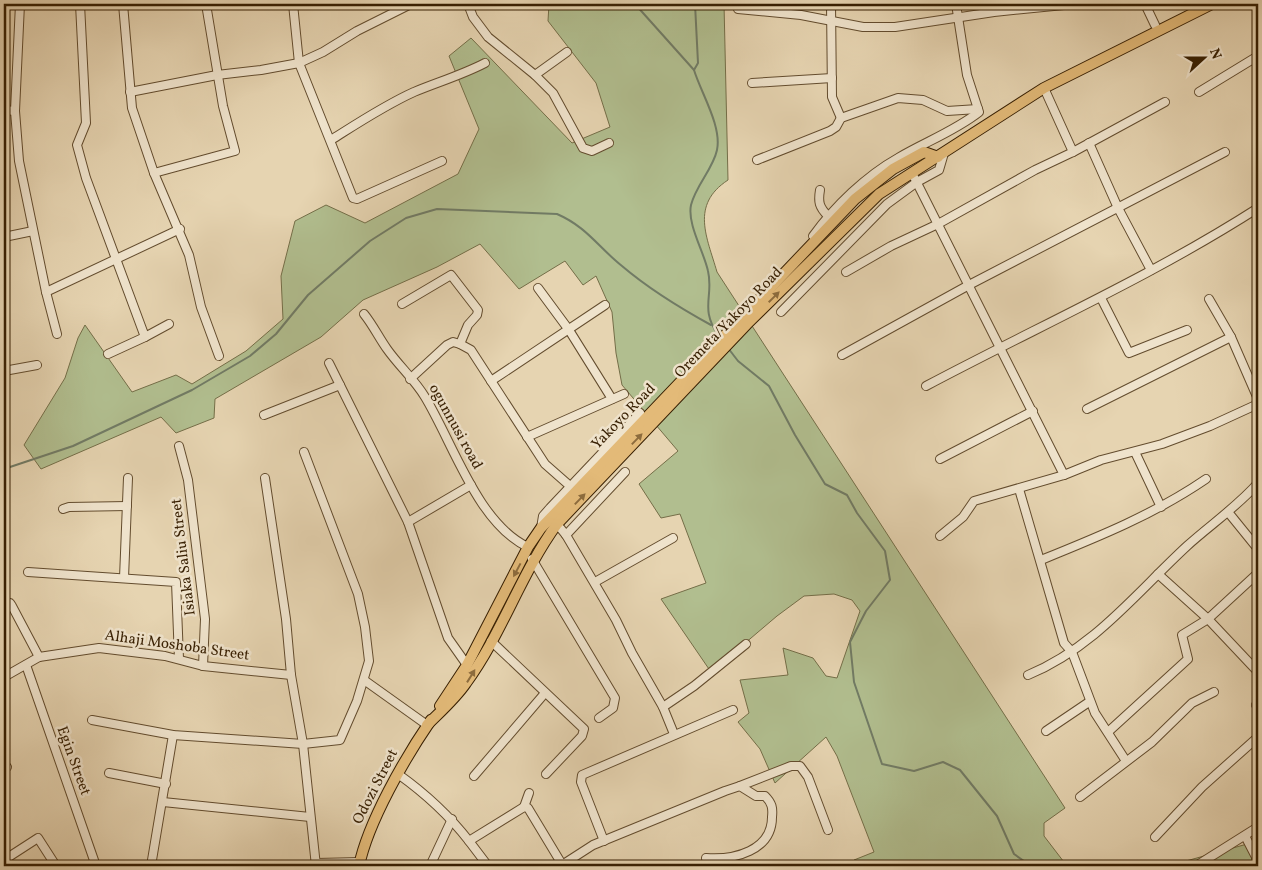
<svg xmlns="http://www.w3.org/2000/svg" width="1262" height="870" font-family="Vollkorn,serif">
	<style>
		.green { fill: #b1be8f; stroke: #746e48 }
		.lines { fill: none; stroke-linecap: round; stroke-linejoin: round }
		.stream { stroke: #717b65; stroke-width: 2 }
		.minor-casing { stroke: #634c2e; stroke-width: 10 }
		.major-casing { stroke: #371f02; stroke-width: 12 }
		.minor { stroke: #efe3cc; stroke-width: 8 }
		.major { stroke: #e3ba78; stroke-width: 10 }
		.oneway { fill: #8d6c3d }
		.labels { text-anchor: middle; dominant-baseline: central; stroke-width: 5; stroke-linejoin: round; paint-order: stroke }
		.street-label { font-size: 15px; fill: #371f02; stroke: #efe3cc }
	</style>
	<rect width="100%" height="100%" fill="#e6d4b1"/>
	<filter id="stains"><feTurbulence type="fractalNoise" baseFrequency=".004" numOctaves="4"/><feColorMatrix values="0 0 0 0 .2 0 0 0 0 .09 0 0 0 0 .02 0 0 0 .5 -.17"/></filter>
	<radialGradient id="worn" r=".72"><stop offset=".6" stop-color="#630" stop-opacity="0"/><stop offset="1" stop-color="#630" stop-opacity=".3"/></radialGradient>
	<g class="green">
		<path d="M549,4H724L728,180C690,205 707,237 717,272L1065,808L1044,823V836L1067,866H852L854,860L874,852L837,756L826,737L775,783L760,749L738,722L749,713L740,680L788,675L783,648L813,658L826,676L837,678L860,611L852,600L834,594L804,596L777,616L711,672L661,599L706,583L680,514L661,518L639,484L678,451L622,385L616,353L612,312L596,276L583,285L565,261L519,289L480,244L437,267L363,300L321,337L215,399L214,418L176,433L161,417L41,469L24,445L65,378L78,338L85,325L132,392L176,375L192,384L246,351L283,319L281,276L295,221L326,205L365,223L458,174L479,129L449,56L471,38L572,143L610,127L596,83L548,21Z"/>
		<polygon points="1258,841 1258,866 1168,866"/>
	</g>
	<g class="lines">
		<g class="stream">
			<polyline points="635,4 694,70"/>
			<path d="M695,4L698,63L694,70C701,93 722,126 717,150C713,169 696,185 691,205C687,224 704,252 708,271C714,296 699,309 719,336"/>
			<polyline points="728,348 738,361 769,386 795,435 825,484 847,495 857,513 885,551 890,580 866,611 850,642 854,682 882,764 914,771 943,762 960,770 997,816 1014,854 1031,866"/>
			<path d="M4,469L73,446L192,390L250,356L276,334L308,295L370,241L406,218L437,209L557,214C587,227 598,247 622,266C649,289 680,308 711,325"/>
		</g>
		<g class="minor-casing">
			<g id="minor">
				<polyline points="20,4 15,111 19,161 46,292 57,334"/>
				<polyline points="80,4 86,123 77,145 86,178 145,337 169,324"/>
				<polyline points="123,4 132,108 154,173 189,255 201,307 219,356"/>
				<polyline points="293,4 299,63 353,198 357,199 442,161"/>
				<polyline points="468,4 473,17 488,37 535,75 553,93 583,148 592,151 609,143"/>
				<polyline points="831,4 832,97 841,118"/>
				<polyline points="1145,4 1155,25"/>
				<polyline points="738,9 801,15 863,27 895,27 994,12 1074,4"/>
				<polyline points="535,75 567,52"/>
				<polyline points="752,83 832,78"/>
				<polyline points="1044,88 1073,152"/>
				<polyline points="130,92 217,75 261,70 299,63 323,52 357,31 411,4"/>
				<polyline points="1199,92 1258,56"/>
				<polyline points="4,110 15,111"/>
				<path d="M331,140C358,123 385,105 414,92C438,82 462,75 485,63"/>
				<polyline points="1089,143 1118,208 1151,270"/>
				<polyline points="757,160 830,131 836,127 841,118 898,98 923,100 947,111 978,109"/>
				<polyline points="154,173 235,151 223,106 206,4"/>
				<polyline points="912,173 1064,475"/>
				<path d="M820,190C818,202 819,207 828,216"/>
				<path d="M813,236C835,206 866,176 898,158C925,142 955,131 979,112L967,75L956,4"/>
				<polyline points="4,237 33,231"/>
				<polyline points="846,272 891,246 938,224 1035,170 1073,152 1165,102"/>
				<polyline points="538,288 569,330 612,399"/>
				<polyline points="46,292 180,229"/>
				<polyline points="1101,298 1129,353 1187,330"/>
				<polyline points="1209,299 1231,337 1258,399"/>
				<polyline points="402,304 451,275 478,310 477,315 468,325 460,344"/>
				<polyline points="781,312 887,204 917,182 939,170 944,153"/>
				<path d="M364,314C373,325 379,338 387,349C399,366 415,380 425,397C453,443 478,524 528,547"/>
				<polyline points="108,354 145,337"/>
				<polyline points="842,355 969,285 1225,152"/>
				<polyline points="329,363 408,522 448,638 467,665"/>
				<polyline points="4,371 37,365"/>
				<polyline points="410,379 447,345 453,342 460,344 471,350 545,464 570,486"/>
				<polyline points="491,381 605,305"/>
				<path d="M926,386C1037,327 1152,276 1258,208"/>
				<polyline points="1087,409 1231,337"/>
				<polyline points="264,415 340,385"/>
				<polyline points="527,437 624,394"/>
				<polyline points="179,446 188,480 205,619 203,666"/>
				<polyline points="1135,452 1161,507"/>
				<polyline points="940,459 1033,411"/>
				<polyline points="265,478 286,619 291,675 303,744 316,866"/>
				<polyline points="1019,489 1064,643 1072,652 1095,713 1126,761"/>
				<polyline points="63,509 69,507 127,506"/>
				<polyline points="1228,512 1258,549"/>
				<polyline points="408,522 471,485"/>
				<polyline points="557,524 566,535 616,620 632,653 663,707 674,734"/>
				<polyline points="541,528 543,516 550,508 640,413"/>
				<polyline points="566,535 625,472"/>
				<polyline points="940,536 963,517 974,501 1064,475 1101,460 1162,444 1210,426 1258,404"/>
				<polyline points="532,559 615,698 613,708 599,718"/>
				<path d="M1041,560C1098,537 1155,514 1206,479"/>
				<polyline points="28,572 176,582 179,659"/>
				<polyline points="1158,574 1208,619 1258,672"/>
				<polyline points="124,578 128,478"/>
				<polyline points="595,582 673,538"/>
				<polyline points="4,603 10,603 12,606 39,657"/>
				<polyline points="491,641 584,729 582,736 546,774"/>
				<polyline points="26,665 96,866"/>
				<path d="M1028,675C1095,647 1135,594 1187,546C1210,525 1237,507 1258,483"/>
				<polyline points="4,677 39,657 99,648 165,656 203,666 291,675"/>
				<polyline points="364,680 427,725"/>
				<polyline points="1256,705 1258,703"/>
				<polyline points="663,707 694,686 746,644"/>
				<polyline points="92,720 173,735 303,744 340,740 357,701 369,661 365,627 358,594 304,452"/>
				<polyline points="1046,731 1089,702"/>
				<polyline points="1108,732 1188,659 1182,635 1208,619 1258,573"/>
				<polyline points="4,768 7,767"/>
				<polyline points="109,773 166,784"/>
				<path d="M398,774C426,794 448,814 469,841L524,807L528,808L563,866"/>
				<polyline points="474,776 545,693"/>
				<polyline points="740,786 791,766 800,766 808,777 828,830"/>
				<polyline points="1080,797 1152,742 1192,703 1214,692"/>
				<polyline points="163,802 310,817"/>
				<polyline points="524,807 529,793"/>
				<polyline points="1245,836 1258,861"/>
				<polyline points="1155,837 1202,787 1258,737"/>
				<polyline points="469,841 488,866"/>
				<polyline points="604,841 581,782 582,775 733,710"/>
				<polyline points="4,860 38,838 56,866"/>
				<polyline points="316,863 360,862"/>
				<path d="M562,865L593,845L725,791L740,786L756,796H765C772,803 773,808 772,817C772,851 734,860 706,858"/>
				<polyline points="151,866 173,735"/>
				<polyline points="430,866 452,819"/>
				<polyline points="1196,866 1258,827"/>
			</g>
		</g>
		<g class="major-casing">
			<g id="major">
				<polyline points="440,706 467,665 528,547 541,528 855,199 893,169 924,152 938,157"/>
				<path d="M427,725C440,712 455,699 466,683C502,634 521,573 557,524L747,324L879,194L1044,88L1212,4"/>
				<path d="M359,866C368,822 405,758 431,720"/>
			</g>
		</g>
		<use href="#minor" class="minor"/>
		<use href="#major" class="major"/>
	</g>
	<defs><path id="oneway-solid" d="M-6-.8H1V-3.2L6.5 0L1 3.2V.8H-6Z" transform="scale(1.25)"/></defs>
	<g class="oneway">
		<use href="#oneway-solid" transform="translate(774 297) rotate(-45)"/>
		<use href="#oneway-solid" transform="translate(637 439) rotate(-46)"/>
		<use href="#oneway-solid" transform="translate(580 499) rotate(-46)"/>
		<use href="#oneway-solid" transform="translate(517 570) rotate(118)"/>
		<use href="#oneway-solid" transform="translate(471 676) rotate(-58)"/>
	</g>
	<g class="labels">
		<g class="street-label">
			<text transform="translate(729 323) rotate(-46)">Oremeta/Yakoyo Road</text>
			<text transform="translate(624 417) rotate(-46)">Yakoyo Road</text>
			<text transform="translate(455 427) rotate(61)">ogunnusi road</text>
			<text transform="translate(184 557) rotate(-97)">Isiaka Saliu Street</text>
			<text transform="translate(177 646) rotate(8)">Alhaji Moshoba Street</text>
			<text transform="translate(73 761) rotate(70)">Egin Street</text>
			<text transform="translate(376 787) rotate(-63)">Odozi Street</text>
		</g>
	</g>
	<rect width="1262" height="870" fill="none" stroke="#e6d4b1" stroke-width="20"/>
	<rect x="5" y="5" width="1252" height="860" fill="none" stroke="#371f02" stroke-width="2.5"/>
	<rect x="10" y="10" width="1242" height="850" fill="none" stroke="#371f02"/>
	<g transform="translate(1204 58) rotate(69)" stroke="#efe3cc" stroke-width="4" paint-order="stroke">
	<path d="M0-4L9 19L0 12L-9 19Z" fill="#371f02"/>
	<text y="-8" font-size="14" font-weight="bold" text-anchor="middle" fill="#371f02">N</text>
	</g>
	<rect width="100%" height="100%" filter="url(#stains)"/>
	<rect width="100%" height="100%" fill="url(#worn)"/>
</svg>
